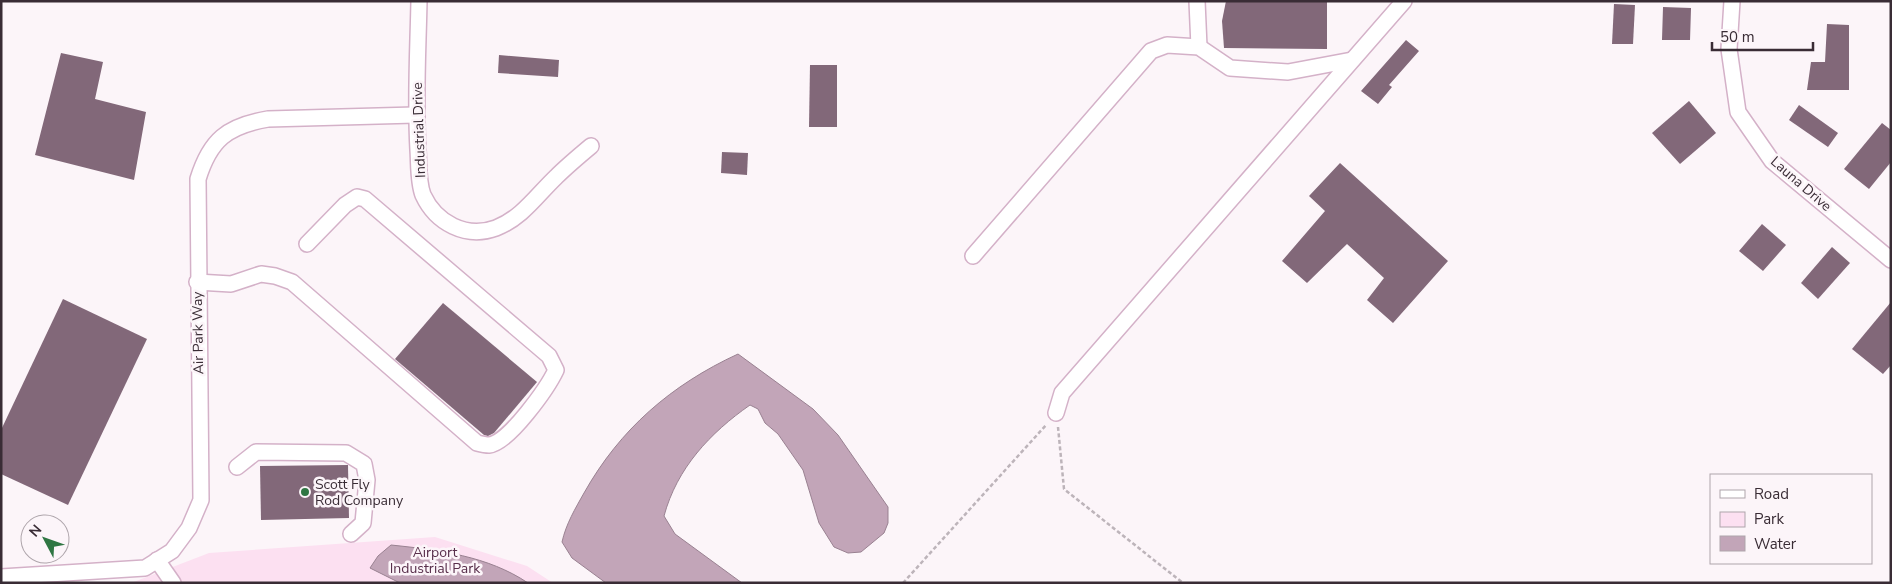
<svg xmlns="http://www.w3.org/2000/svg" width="1892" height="584" font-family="'Nunito Sans',sans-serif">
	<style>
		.green { fill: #fce0f1 }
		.water { fill: #c2a5b8; stroke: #998191 }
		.building { fill: #826879 }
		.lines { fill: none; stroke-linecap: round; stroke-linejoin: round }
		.minor-casing { stroke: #d4b1c8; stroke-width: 18 }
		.path { stroke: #bdb4ba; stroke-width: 2.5; stroke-dasharray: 4 2.5; stroke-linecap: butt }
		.minor { stroke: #fff; stroke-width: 15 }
		.poi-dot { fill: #2f7643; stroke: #fcf5f9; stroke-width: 2 }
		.labels { text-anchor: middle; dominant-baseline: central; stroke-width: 5; stroke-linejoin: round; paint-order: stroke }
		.street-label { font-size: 14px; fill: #392c35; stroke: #fcf5f9 }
		.poi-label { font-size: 14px; fill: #392c35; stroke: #fcf5f9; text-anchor: start }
		.park-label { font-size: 14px; fill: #582f4b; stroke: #fcf5f9 }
	</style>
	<rect width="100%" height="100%" fill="#fcf5f9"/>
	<polygon class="green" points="435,537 527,566 553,583 131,583 209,553"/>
	<g class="water">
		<path d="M738,354L813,409L838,435L888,507V523L884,533L861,552L848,553L834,547L819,523L803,470L778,434L765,423L758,409L750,405C710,433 677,468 664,516L675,534L742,583H606L572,558L562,542C566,524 575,509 584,493C620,429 671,385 738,354Z"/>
		<path d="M391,545C439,550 488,556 528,583H400L370,568L378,556Z"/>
	</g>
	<g class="building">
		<polygon points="1226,1 1327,1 1327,49 1224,48 1222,21"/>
		<polygon points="1614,4 1635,5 1633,44 1612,44"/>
		<polygon points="1663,7 1691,8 1690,40 1662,40"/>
		<polygon points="1827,24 1849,25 1849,90 1807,90 1811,62 1825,62"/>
		<polygon points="1406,40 1419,51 1389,85 1392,87 1378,104 1361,91"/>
		<polygon points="61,53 103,62 95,99 146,112 134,180 35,155"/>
		<polygon points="499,55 559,60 558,77 498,73"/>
		<polygon points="810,65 837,65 837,127 809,127"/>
		<polygon points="1689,101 1716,133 1680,164 1652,133"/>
		<polygon points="1799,105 1838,133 1828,147 1789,120"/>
		<polygon points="1882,123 1891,130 1891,162 1869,189 1844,169"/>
		<polygon points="722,152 748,153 747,175 721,173"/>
		<polygon points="1340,163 1448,261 1393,323 1367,300 1384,278 1347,244 1307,283 1282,261 1325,211 1309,196"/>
		<polygon points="1762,224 1786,245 1763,271 1739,251"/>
		<polygon points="1832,247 1850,263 1818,299 1801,283"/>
		<polygon points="63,299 147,339 68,505 1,474 1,430"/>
		<polygon points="1891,302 1891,365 1883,374 1852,349"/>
		<polygon points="443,303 537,382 494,433 488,436 484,435 395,359"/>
		<polygon points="260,466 348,465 349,518 261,520"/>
	</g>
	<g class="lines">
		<g class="minor-casing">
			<g id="minor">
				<path d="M419,1C418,51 415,100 418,150C419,164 418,182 423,195C436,223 466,239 496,228C522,218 537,195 556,177C567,166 579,156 591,146"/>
				<polyline points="1197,1 1199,47"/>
				<polyline points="1732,1 1729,49 1738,112 1772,161 1891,260"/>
				<polyline points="973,256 1151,51 1167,45 1199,47 1230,68 1288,72 1352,60"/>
				<path d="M197,282L231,284L261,274L275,276L292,282L477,443C481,444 486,445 489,445C509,443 548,387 556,370L549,356L365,199L357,197L345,205L307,244"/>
				<polyline points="1056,413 1062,393 1404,1"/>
				<polyline points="237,467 256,452 346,453 364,464 367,480 363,523 351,534"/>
				<polyline points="157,560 173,583"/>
				<path d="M1,577L145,568L172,551L189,528L201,500L198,179C210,140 227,126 268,119L415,115"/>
			</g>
		</g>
		<g class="path">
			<polyline points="1058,427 1064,489 1183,583"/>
			<polyline points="903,583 1047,424"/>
		</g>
		<use href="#minor" class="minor"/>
	</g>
	<circle class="poi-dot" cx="305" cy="492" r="5"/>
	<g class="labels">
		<g class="street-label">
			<text transform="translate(419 130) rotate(-92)">Industrial Drive</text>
			<text transform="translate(1801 184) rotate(41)">Launa Drive</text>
			<text transform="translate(198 333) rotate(-91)">Air Park Way</text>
		</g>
		<g class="poi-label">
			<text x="315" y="484">Scott Fly<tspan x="315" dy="16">Rod Company</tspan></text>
		</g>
		<g class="park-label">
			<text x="435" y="552">Airport<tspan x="435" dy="16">Industrial Park</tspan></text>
		</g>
	</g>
	<rect width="1892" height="584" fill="none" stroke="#392c35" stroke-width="5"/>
	<rect x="1710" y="474" width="162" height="90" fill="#fcf5f9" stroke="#aea5ab"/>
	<rect x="1720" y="490" width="25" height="8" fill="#ffffff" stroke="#aea5ab"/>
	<text x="1754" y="499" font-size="15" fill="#392c35">Road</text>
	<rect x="1720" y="512" width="25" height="15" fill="#fce0f1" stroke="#aea5ab"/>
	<text x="1754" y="524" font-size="15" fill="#392c35">Park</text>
	<rect x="1720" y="536" width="25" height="15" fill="#c2a5b8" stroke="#aea5ab"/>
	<text x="1754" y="549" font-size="15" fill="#392c35">Water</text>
	<g transform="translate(45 539) rotate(311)"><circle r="24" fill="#fcf5f9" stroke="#aea5ab"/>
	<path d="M0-4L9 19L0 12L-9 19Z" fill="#2f7643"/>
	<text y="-8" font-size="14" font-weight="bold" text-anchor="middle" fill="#392c35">N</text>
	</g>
	<path d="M1712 42v8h101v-8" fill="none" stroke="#392c35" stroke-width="2.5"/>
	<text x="1720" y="42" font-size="15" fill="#392c35" stroke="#fcf5f9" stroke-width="4" paint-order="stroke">50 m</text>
</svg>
